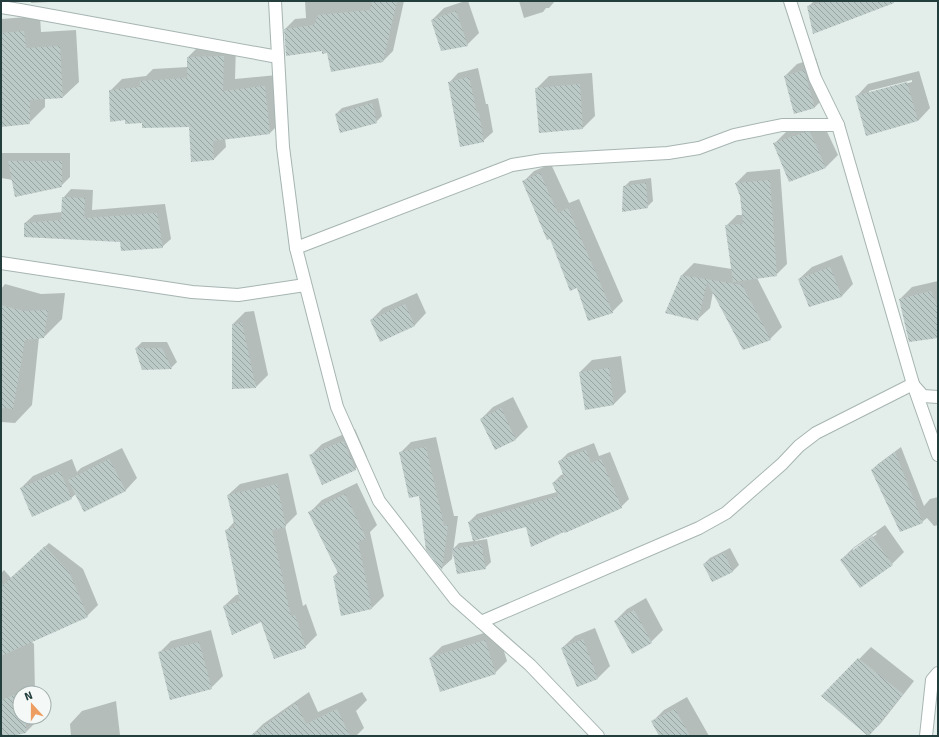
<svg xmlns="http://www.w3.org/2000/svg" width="939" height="737" font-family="Signika,sans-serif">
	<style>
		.shadow { fill: #0003; fill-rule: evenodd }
		.building { fill: url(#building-back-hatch) }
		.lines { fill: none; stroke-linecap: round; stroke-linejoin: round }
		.street-casing { stroke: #a6b5b2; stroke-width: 14 }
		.street { stroke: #fff; stroke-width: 12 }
	</style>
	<defs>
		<pattern id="building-back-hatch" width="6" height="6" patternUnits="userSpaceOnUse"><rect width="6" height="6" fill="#bccac7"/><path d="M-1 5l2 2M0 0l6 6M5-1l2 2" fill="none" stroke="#98a5a3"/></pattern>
	</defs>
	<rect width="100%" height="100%" fill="#e3edea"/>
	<g class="shadow">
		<polygon points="31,1 68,1 31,3"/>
		<polygon points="305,1 404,1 393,51 383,61 328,52 323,50 285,29 295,19 306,18"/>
		<polygon points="465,1 468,1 479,33 467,45 432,20 444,8"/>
		<polygon points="519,1 555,1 549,8 546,8 543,12 524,18"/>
		<polygon points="814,1 868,1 808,7"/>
		<polygon points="40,16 41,32 76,30 79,82 63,97 45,98 45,107 29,123 1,126 1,19"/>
		<polygon points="200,45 236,45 235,79 277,75 282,121 270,133 225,138 226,147 214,159 190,126 143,122 126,119 110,121 110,91 122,79 146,76 153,69 188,67 188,57"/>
		<polygon points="816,58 827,95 815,107 795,113 785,76 797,64"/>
		<polygon points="478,68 486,104 488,104 493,132 483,141 449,83 458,73"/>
		<path d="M919,71L930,108L918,121L856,97L868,84ZM912,80V82L869,93V91Z"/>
		<polygon points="592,73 595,116 583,128 537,88 549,76"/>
		<polygon points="378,98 382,116 376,122 336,114 342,108"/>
		<polygon points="819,121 822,121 838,155 826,167 789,181 774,144 786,132"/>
		<polygon points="1,153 70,153 70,177 61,186 13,180 1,178"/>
		<polygon points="551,164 569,203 579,199 623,301 612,312 578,286 550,237 523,182 534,171"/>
		<polygon points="780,169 787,264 776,275 757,278 782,327 770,339 713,292 710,308 697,320 682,275 694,263 732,269 726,226 737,215 743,215 741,196 736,183 747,172"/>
		<polygon points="651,178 653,201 647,207 624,187 630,181"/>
		<polygon points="71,189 93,190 92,210 165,204 171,239 162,247 25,223 34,215 62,212 63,198"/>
		<polygon points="842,255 853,284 841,297 799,279 812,267"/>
		<polygon points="938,281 938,337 900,299 912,287"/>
		<polygon points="5,284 41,294 65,293 62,319 44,337 39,337 32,405 15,423 1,422 1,289"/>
		<polygon points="417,293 426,313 414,326 371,320 383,308"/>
		<polygon points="254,311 268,375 256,387 233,324 245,312"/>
		<polygon points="142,342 167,342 177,362 171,368 142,369 136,348"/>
		<polygon points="621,356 626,392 614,404 580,372 592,360"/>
		<polygon points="513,397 528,427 516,439 495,449 481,419 493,407"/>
		<polygon points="355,429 367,457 355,469 310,456 322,444"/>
		<polygon points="436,437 454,516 458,516 452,559 442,568 420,494 401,452 411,442"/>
		<polygon points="594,443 599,456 610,452 629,499 621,507 527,526 475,539 475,541 487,539 491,562 485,568 453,549 459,543 474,541 469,522 477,514 557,492 553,483 561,475 564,474 560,461 568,453"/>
		<polygon points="901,447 924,506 930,499 938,497 938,525 934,526 927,518 922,522 872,470 878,464"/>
		<polygon points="122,448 137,478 125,491 76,494 71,498 21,488 33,476 72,459 77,472 81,468"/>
		<polygon points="288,473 297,514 285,526 303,606 306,604 317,635 305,647 262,621 224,606 236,595 240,594 226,531 234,522 228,495 240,484"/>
		<polygon points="357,483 377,525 370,532 384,596 372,608 334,576 339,571 310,512 322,500"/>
		<path d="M885,525L904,552L892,564L841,560L853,548ZM876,533L877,534L853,551V549Z"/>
		<polygon points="49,543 83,569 98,605 87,616 31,641 34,644 35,693 20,693 20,717 36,717 36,722 26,732 7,736 1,736 1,573 4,570 11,578"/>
		<polygon points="730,548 739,565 733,571 713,581 704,564 710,558"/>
		<polygon points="646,598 663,630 651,642 615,621 627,609"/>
		<polygon points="595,628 610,666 598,678 577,686 562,648 575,636"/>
		<polygon points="497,629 507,661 495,673 430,658 442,646"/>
		<polygon points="211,630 223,676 211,688 159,653 171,641"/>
		<polygon points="871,647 914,681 881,723 869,735 823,696"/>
		<polygon points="309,692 318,712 362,692 367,700 356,711 364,728 356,736 251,736 263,724"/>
		<polygon points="687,697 709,736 660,736 652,722 664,710"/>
		<polygon points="116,701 120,735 118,736 71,736 70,724 82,711"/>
	</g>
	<g class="building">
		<polygon points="372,1 397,1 383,62 331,72 327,53 322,54 322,51 286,56 284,29 314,25 318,15 370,10"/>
		<polygon points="828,1 894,1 894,3 813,34 807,6"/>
		<polygon points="456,11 468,46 441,51 431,20"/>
		<polygon points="24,31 26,48 60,46 63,98 30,100 30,124 1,127 1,33"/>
		<polygon points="224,56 223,91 265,86 270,134 213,141 214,160 191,162 189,127 142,128 142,123 125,124 125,120 110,122 109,90 140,87 140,81 187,78 187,57"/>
		<polygon points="804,70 815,108 794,114 784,76"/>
		<polygon points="469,77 477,113 479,113 484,142 460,147 448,82"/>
		<polygon points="907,82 918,121 866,136 855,96"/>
		<polygon points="580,84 583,129 539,133 535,88"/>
		<polygon points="372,103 377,123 340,133 335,114"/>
		<polygon points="806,132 810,132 826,168 789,182 773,143"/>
		<polygon points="8,161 62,161 62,187 15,197"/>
		<polygon points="540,173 558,213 568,208 613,313 588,321 577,288 570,291 550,239 547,240 522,181"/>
		<polygon points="770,180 777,276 733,282 725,225 743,224 740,196 735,183"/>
		<polygon points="646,183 648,208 622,212 623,186"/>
		<polygon points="62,197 85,198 84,218 157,213 163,248 121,251 120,242 24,237 24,223 61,220"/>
		<polygon points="830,267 842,297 809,307 798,279"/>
		<polygon points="681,275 742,285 771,340 743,350 707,282 698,321 665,313"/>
		<polygon points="931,291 938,307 938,338 909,342 899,299"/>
		<polygon points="405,304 415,326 380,342 370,320"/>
		<polygon points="1,305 23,311 48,310 44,338 25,340 13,409 1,408"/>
		<polygon points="242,323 256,388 232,389 232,324"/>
		<polygon points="135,348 162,348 172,369 142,370"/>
		<polygon points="609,368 614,405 585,410 579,372"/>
		<polygon points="501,408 516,440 495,450 480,419"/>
		<polygon points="343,441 356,470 322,485 309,455"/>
		<polygon points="426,447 444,526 448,525 442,570 426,550 419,496 409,498 399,452"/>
		<polygon points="586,450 591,463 601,459 622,508 565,533 564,532 531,547 526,527 473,541 468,522 558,496 552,483 564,477 558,461"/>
		<polygon points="895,452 923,523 900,532 871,470"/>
		<polygon points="109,459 126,491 84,512 68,480"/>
		<polygon points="60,471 72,499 32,517 20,488"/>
		<polygon points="277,484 286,527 272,530 291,617 295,615 306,648 274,659 261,622 232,635 223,606 240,601 225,530 235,527 227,495"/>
		<polygon points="345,494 366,538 358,542 372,609 341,616 333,576 339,575 308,512"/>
		<polygon points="872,536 893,565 860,588 840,560"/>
		<polygon points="481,544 486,569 457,574 452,549"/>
		<polygon points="45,546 69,572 88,617 1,656 1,587"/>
		<polygon points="724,553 733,572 712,582 703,564"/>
		<polygon points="634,610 652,643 632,654 614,621"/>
		<polygon points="583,639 598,679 577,687 561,648"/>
		<polygon points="485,640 496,674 440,692 429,658"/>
		<polygon points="199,642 212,689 170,700 158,652"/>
		<polygon points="858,658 903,694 869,736 868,736 821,696"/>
		<polygon points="20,693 20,717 26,717 26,733 12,736 1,736 1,700"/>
		<polygon points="296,703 306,724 337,709 350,736 250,736"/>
		<polygon points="675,709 690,736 659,736 651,721"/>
	</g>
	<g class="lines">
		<g class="street-casing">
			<g id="street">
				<polyline points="275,1 283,147 296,248 337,407 379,501 455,599 530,665 598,736"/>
				<polyline points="790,1 815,78 838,125 913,384 938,455"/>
				<polyline points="1,7 20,10 278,57"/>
				<polyline points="296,248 512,165 543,160 668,153 699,148 734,135 782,125 838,125"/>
				<polyline points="1,263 192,292 238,295 305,285"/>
				<polyline points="915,387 923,396 938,397"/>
				<polyline points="481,622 699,528 726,513 782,464 799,446 816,433 913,384"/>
				<polyline points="926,736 932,680 938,673"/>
			</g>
		</g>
		<use href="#street" class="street"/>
	</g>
	<rect width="939" height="737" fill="none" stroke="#233e3c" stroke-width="4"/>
	<g transform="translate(32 705) rotate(339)"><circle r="19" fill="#f4f9f7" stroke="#a0aeac"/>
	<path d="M0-3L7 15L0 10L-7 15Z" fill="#ee9d60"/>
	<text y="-6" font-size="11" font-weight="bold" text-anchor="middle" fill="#233e3c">N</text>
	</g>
</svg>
